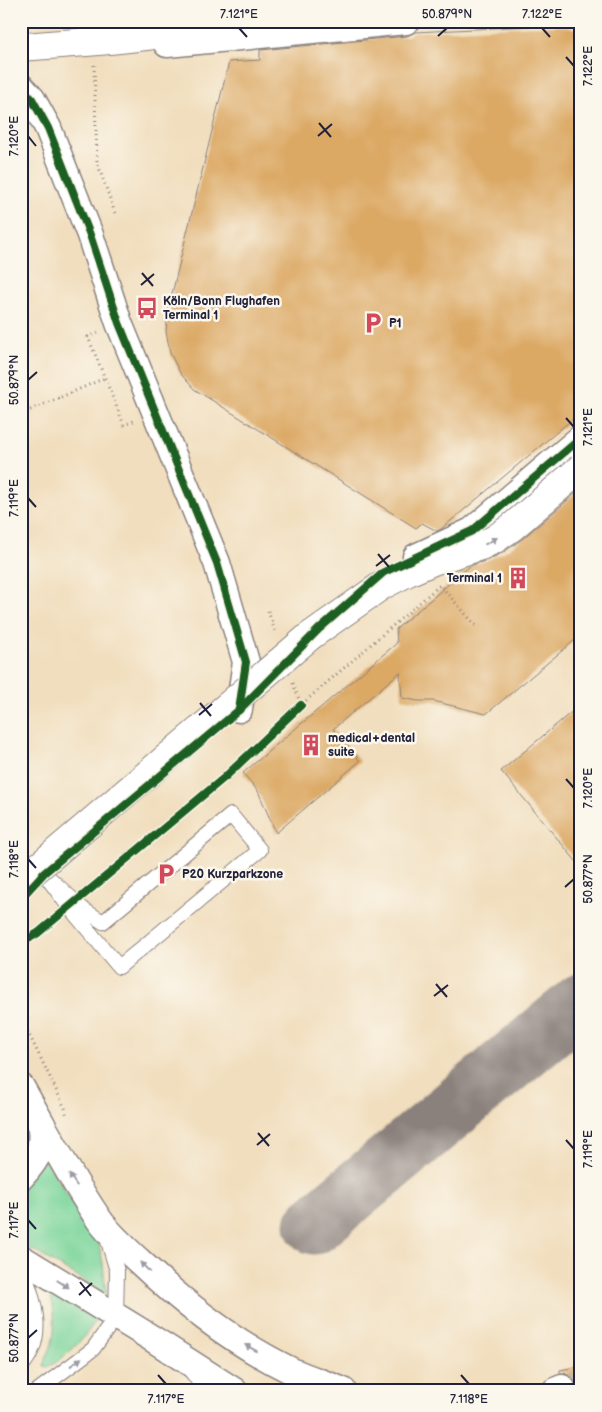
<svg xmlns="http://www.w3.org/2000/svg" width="602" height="1412" font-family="'Balsamiq Sans',sans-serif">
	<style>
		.green { fill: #7cd59b; stroke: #4f7c6b }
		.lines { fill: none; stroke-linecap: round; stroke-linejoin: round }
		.taxiway { stroke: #8a807c; stroke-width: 59 }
		.building { fill: #dca965 }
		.street-tunnel { stroke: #c8b8a4; stroke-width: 26; stroke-dasharray: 26 13; stroke-linecap: butt }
		.lane-casing { stroke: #8a807c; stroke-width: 16 }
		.street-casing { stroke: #8a807c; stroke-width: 29 }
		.secondary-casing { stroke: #8a807c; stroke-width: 30 }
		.path { stroke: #8a807c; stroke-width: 3; stroke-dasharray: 1 4; stroke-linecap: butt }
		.lane { stroke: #fff; stroke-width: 14 }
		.street { stroke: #fff; stroke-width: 26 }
		.secondary { stroke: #fff; stroke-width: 28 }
		.secondary-bridge-casing { stroke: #8a807c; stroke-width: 30; stroke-linecap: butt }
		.path-bridge { stroke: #8a807c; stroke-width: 3; stroke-dasharray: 1 4; stroke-linecap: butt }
		.secondary-bridge { stroke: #fff; stroke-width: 28 }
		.cycleway-casing { stroke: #fbf7ec; stroke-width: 11 }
		.cycleway { stroke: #1b5e20; stroke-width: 8 }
		.oneway { fill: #9c9ca7 }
		.ticks { fill: none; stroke: #22223b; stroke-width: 2 }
		.labels { text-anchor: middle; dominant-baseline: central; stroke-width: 5; stroke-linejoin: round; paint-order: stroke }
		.poi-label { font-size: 12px; font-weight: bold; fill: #22223b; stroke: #fbf7ec; text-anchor: start }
		.neatline { fill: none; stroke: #22223b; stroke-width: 2 }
		.ticks-label { font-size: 12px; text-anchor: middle; fill: #22223b }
	</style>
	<rect width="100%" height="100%" fill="#fbf7ec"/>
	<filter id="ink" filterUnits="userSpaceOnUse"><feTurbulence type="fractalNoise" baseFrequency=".02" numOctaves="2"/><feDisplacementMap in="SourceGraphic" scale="10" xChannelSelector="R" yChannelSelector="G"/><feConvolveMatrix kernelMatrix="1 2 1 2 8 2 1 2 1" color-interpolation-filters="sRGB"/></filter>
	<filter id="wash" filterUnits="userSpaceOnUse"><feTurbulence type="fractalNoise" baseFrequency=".0096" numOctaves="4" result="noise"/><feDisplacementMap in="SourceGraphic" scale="20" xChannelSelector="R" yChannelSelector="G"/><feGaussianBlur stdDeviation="1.12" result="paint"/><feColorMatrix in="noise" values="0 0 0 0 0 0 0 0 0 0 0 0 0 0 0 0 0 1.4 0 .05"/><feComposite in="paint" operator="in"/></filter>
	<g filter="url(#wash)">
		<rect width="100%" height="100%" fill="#f1debe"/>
		<g class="green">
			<polygon points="21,1119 29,1135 21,1147"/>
			<polygon points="43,1157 98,1241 103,1263 106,1294 21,1243 21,1184"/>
			<path d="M54,1294L96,1320C86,1336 65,1360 47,1367L44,1366C44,1359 49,1353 51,1346C56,1330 55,1313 51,1297Z"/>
		</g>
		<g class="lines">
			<polyline class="taxiway" points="314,1225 581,1003"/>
		</g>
		<g id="blocks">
			<g class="building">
				<polygon points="533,26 562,26 581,30 581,412 441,529 437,531 422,523 416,528 194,389 180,373 170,353 166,331 168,310 229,62 260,60 260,50 407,36 415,32"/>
				<polygon points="581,489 581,635 486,714 433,701 418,701 402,698 400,672 333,729 360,761 276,833 258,791 243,773 397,643 396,629 470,566 488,560 504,552 522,539"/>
				<polygon points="581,704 581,867 501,771"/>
				<polygon points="581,1366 581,1391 577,1391 576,1383 571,1376 564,1373 560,1374 560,1370"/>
			</g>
		</g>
	</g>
	<g filter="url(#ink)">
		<use href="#blocks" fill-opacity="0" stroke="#8a807c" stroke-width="1"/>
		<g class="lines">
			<polyline class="street-tunnel" points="562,1388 581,1385"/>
			<g class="lane-casing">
				<g id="lane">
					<polygon points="231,815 260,850 119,967 69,907 44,873 84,910 103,922"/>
					<path d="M21,1263C33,1298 49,1336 21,1367"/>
					<polyline points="190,1370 197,1379 202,1391"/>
					<polyline points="37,1391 93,1349 116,1317 117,1271 107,1238"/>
				</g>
			</g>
			<g class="street-casing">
				<g id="street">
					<polyline points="167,44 406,21"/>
					<polyline points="21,87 32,99 48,128 90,235 119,323 217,563 246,662 239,709"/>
					<polyline points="416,557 472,531 581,438"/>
					<path d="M21,1087C47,1132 70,1178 100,1221C111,1236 126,1249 140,1262C185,1305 237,1345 294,1372C310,1379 327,1384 343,1391"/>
					<path d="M21,1177C38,1159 45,1147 40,1122"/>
					<polyline points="21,1258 153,1339 234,1391"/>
					<polyline points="555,1391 562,1388"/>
				</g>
			</g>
			<g class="secondary-casing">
				<path id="secondary" d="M21,47C89,42 162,38 227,21"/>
			</g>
			<g class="path">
				<polyline points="94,65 97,162 115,213"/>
				<polyline points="98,333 88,337 124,425 134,421"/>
				<polyline points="61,397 105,378"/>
				<polyline points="268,611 276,634"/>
				<polyline points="293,683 301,705 440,585 477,627"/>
				<polyline points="21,1018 65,1108 67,1117"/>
			</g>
			<use href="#lane" class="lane"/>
			<use href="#street" class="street"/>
			<use href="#secondary" class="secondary"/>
			<g class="secondary-bridge-casing">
				<polyline id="secondary-bridge" points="21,882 310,636 381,586 408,572 433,561 481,546 495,539 512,527 581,468"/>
			</g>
			<polyline class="path-bridge" points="21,414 61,397"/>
			<use href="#secondary-bridge" class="secondary-bridge"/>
			<g class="cycleway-casing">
				<g id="cycleway">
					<polyline points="21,87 32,99 48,128 90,235 119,323 217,563 246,662 239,710"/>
					<polyline points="21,898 44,873 239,710 319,629 384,572 472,531 581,438"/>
					<polyline points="21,943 38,933 225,777 301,705"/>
				</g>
			</g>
			<use href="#cycleway" class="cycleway"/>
		</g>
		<defs><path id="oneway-solid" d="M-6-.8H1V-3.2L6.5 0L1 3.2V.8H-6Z" transform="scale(1.25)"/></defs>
		<g class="oneway">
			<use href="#oneway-solid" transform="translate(491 541) rotate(-29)"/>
			<use href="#oneway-solid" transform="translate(73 1180) rotate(-124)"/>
			<use href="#oneway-solid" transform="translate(145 1267) rotate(-135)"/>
			<use href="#oneway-solid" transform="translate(63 1284) rotate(32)"/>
			<use href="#oneway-solid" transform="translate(251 1348) rotate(-151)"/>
			<use href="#oneway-solid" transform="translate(76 1362) rotate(-36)"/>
		</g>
	</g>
	<path class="ticks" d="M239,28L247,37M542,28L550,37M438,36L447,28M566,57L574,66M319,123L331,137M28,136L36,146M318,136L332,124M142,273L153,286M141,285L154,274M28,380L37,372M566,418L574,427M28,498L36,507M378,554L389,567M376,566L390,555M200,703L211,716M199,715L212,704M566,779L574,788M28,859L36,868M565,887L574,879M436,984L447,997M434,996L448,985M258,1133L269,1146M566,1140L574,1149M257,1145L270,1134M28,1220L36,1229M80,1282L91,1296M79,1295L92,1283M28,1338L37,1330M158,1375L166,1384M461,1375L469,1384"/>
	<defs>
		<g id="bus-bare" transform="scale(1.725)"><path d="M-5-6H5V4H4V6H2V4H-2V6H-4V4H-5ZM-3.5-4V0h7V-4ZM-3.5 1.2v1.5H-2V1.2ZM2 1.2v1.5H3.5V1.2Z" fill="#d1495b" stroke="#fbf7ec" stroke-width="2.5" paint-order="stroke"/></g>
		<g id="parking-bare" transform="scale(1.725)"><path d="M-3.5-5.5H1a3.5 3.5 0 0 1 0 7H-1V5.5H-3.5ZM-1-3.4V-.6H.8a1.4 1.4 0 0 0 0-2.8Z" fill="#d1495b" stroke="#fbf7ec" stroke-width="2.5" paint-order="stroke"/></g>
		<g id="building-bare" transform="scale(1.725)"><path d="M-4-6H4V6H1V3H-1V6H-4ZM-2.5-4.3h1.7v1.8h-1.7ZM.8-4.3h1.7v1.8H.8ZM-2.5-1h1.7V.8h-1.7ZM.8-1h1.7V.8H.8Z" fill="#d1495b" stroke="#fbf7ec" stroke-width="2.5" paint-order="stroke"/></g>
	</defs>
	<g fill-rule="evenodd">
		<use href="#bus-bare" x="147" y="308"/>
		<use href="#parking-bare" x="373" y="323"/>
		<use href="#building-bare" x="518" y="578"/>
		<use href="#building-bare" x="311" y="745"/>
		<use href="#parking-bare" x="166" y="874"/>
	</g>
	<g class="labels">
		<g class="poi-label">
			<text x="163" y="301">Köln/Bonn Flughafen<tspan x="163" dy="14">Terminal 1</tspan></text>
			<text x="389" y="323">P1</text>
			<text x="502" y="578" text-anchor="end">Terminal 1</text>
			<text x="328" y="738">medical+dental<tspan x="328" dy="14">suite</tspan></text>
			<text x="182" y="874">P20 Kurzparkzone</text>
		</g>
	</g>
	<rect width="602" height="1412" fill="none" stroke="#fbf7ec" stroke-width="55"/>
	<rect x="28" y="28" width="546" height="1356" class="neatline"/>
	<g class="ticks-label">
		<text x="239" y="18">7.121°E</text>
		<text x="447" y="18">50.879°N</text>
		<text x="542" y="18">7.122°E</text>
		<text transform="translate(588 66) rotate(-90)" y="4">7.122°E</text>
		<text transform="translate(14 136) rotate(-90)" y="4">7.120°E</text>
		<text transform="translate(14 380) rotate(-90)" y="4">50.879°N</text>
		<text transform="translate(588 427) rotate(-90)" y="4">7.121°E</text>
		<text transform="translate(14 498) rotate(-90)" y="4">7.119°E</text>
		<text transform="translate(588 788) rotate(-90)" y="4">7.120°E</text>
		<text transform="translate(14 859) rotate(-90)" y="4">7.118°E</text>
		<text transform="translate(588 879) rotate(-90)" y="4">50.877°N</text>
		<text transform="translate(588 1149) rotate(-90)" y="4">7.119°E</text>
		<text transform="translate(14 1220) rotate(-90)" y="4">7.117°E</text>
		<text transform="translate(14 1338) rotate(-90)" y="4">50.877°N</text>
		<text x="166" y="1403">7.117°E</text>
		<text x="469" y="1403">7.118°E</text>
	</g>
</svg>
